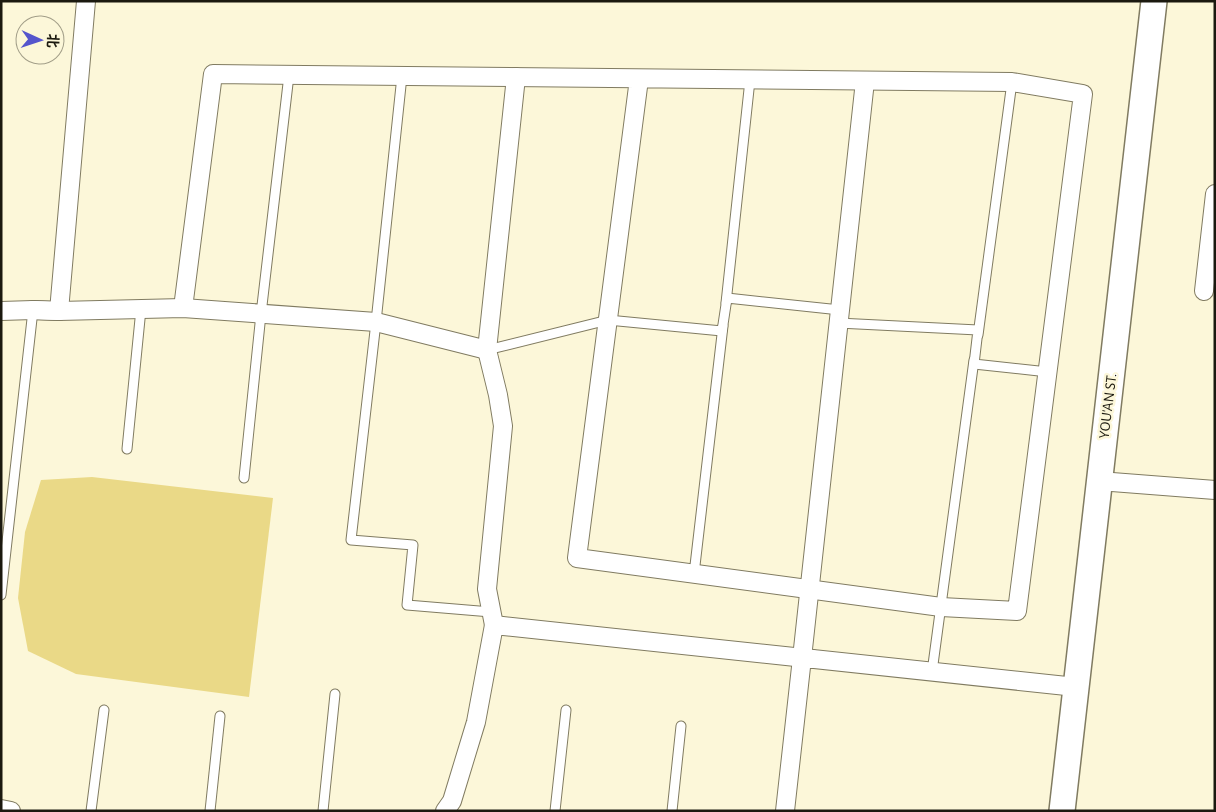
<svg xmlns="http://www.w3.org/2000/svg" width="1216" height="812" font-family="'Alegreya Sans','Noto Sans SC',sans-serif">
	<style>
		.green { fill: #ead987 }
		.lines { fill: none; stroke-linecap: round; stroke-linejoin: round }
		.lane-casing { stroke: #807b61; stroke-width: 11 }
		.street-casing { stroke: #807b61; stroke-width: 20 }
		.secondary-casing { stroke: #807b61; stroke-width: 28 }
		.lane { stroke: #fff; stroke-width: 9 }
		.street { stroke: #fff; stroke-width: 18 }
		.secondary { stroke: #fff; stroke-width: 25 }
		.labels { text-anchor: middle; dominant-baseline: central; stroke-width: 5; stroke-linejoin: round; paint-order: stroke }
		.street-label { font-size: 15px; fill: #1b190f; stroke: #fcf7d9 }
	</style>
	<rect width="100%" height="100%" fill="#fcf7d9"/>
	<polygon class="green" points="92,477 273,498 249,697 76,674 28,651 18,598 25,532 41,480"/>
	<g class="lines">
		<g class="lane-casing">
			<g id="lane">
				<polyline points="402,76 376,322 351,540 413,545 407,605 491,612"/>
				<polyline points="726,303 750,80"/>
				<polyline points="978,335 1012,82"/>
				<polyline points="487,350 608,320 722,331 727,298 840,310 838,323 978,330 974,364 1048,372"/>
				<polyline points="127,449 141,309"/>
				<polyline points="244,478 261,314 289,75"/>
				<polyline points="694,574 723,326"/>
				<polyline points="1,595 33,310"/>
				<polyline points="932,672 974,360"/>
				<polyline points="91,811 104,710"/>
				<polyline points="210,811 220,716"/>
				<polyline points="323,811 335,694"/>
				<polyline points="555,811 566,710"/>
				<polyline points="672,811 681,726"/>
			</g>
		</g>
		<g class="street-casing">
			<g id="street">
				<polyline points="1204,291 1215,194"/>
				<polyline points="183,308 213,74 1012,82 1083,94 1017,611 941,607 577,558 639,79"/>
				<polyline points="33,310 59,311 183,308 376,322 487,350"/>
				<polyline points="1,311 33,310 59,311 86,1"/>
				<polyline points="1099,481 1215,490"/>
				<polyline points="494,625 487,589 503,426 498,395 487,350 516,77"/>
				<polyline points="802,658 865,81"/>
				<polyline points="1,809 11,811"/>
				<polyline points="445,811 452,801 476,722 494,625 1076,687"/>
				<polyline points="785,811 802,658 812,659"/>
			</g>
		</g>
		<g class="secondary-casing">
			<polyline id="secondary" points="1062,811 1154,1"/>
		</g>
		<use href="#lane" class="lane"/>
		<use href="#street" class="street"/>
		<use href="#secondary" class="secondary"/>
	</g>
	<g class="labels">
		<g class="street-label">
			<text transform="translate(1108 406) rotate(-83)">YOU'AN ST.</text>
		</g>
	</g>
	<rect width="1216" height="812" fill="none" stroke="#1b190f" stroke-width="5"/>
	<g transform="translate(40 40) rotate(93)"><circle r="24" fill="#fcf7d9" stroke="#a29e88"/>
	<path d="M0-4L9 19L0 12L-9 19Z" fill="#5555cc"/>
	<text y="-8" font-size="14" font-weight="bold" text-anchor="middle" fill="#1b190f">北</text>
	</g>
</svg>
